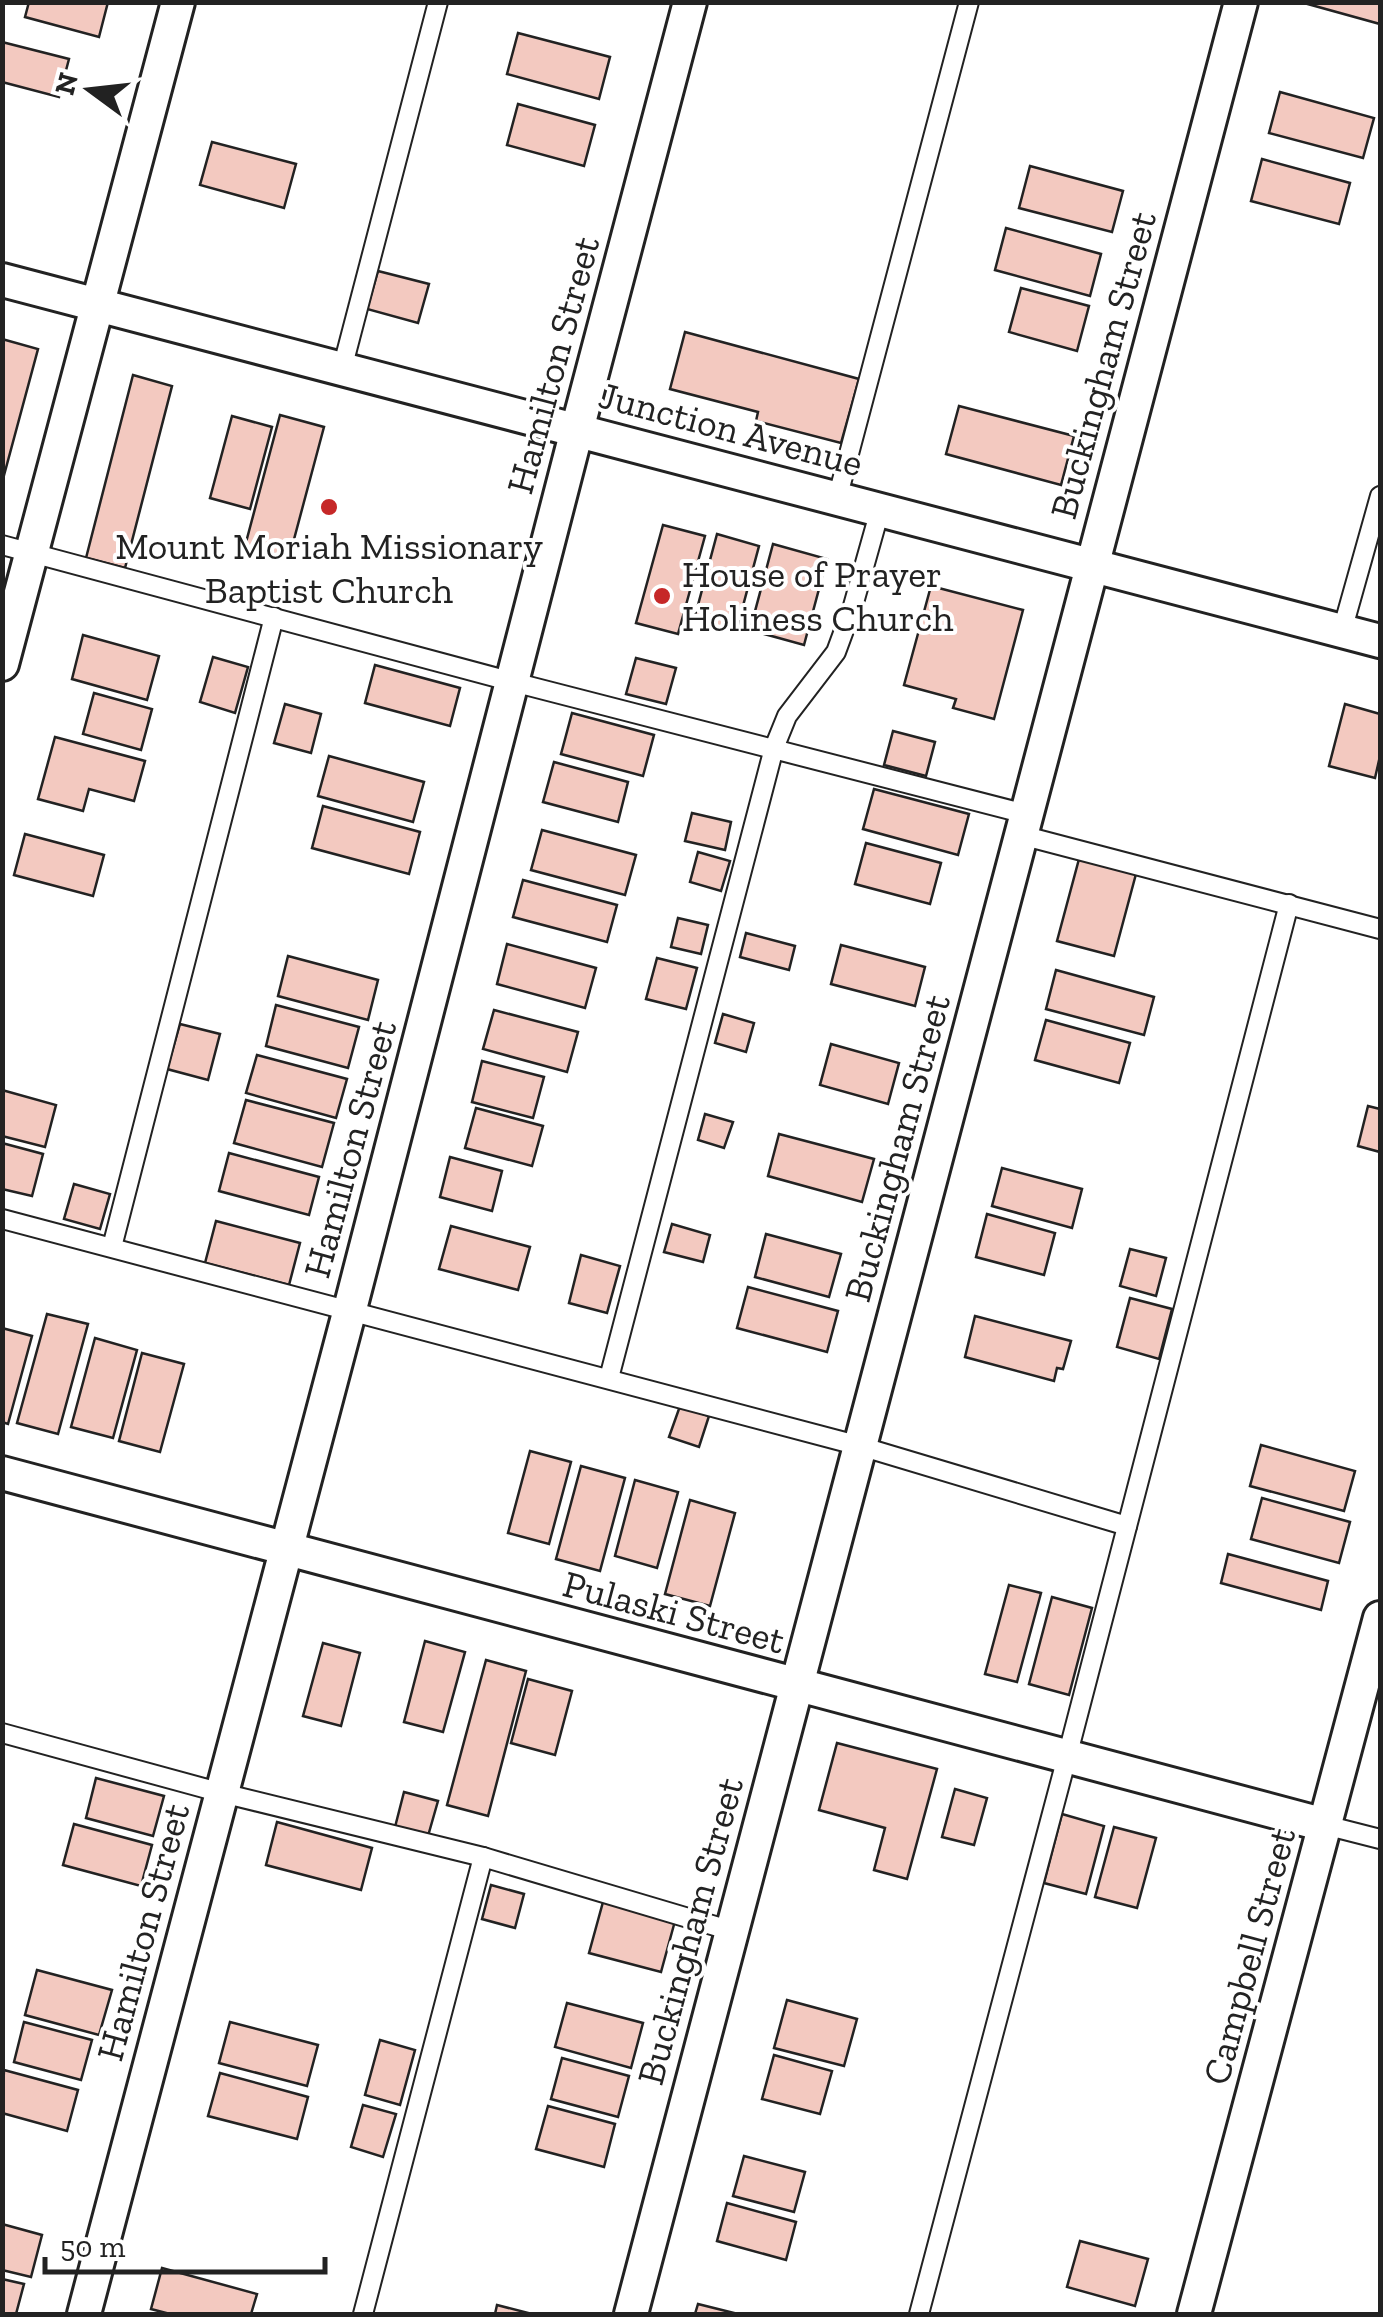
<svg xmlns="http://www.w3.org/2000/svg" width="1383" height="2317" font-family="'Zilla Slab',serif">
	<style>
		.building { fill: #f3c9c0; stroke: #222; stroke-width: 2.5 }
		.lines { fill: none; stroke-linecap: round; stroke-linejoin: round }
		.lane-casing { stroke: #222; stroke-width: 22 }
		.street-casing { stroke: #222; stroke-width: 38 }
		.lane { stroke: #fff; stroke-width: 18 }
		.street { stroke: #fff; stroke-width: 32 }
		.poi-dot { fill: #c62828; stroke: #fff; stroke-width: 4 }
		.labels { text-anchor: middle; dominant-baseline: central; stroke-width: 8; stroke-linejoin: round; paint-order: stroke }
		.street-label { font-size: 38px; fill: #222; stroke: #fff }
		.poi-label { font-size: 38px; fill: #222; stroke: #fff }
	</style>
	<rect width="100%" height="100%" fill="#fff"/>
	<g class="building">
		<polygon points="29,2 108,2 99,37 25,17"/>
		<polygon points="1304,2 1380,2 1380,24 1304,3"/>
		<polygon points="518,33 610,57 599,99 507,74"/>
		<polygon points="2,42 69,59 59,97 2,82"/>
		<polygon points="1280,92 1374,118 1363,158 1269,133"/>
		<polygon points="518,104 595,125 584,166 507,145"/>
		<polygon points="212,142 296,164 284,208 200,185"/>
		<polygon points="1262,159 1350,183 1339,224 1251,201"/>
		<polygon points="1030,166 1123,191 1112,232 1019,208"/>
		<polygon points="1006,228 1101,254 1090,296 995,270"/>
		<polygon points="378,271 429,284 418,323 367,309"/>
		<polygon points="1021,288 1089,306 1077,351 1009,332"/>
		<polygon points="685,332 859,379 841,443 756,421 758,412 670,389"/>
		<polygon points="2,339 38,349 3,479 2,479"/>
		<polygon points="133,375 172,386 125,568 86,558"/>
		<polygon points="959,406 1074,436 1061,485 946,454"/>
		<polygon points="280,415 324,427 289,558 245,546"/>
		<polygon points="232,416 272,427 250,509 210,498"/>
		<polygon points="663,525 705,536 678,634 636,623"/>
		<polygon points="717,534 759,546 736,632 694,620"/>
		<polygon points="773,544 827,559 804,645 750,630"/>
		<polygon points="931,586 1023,610 994,719 953,708 956,699 904,685"/>
		<polygon points="83,635 159,656 147,700 72,679"/>
		<polygon points="213,657 248,667 235,713 200,702"/>
		<polygon points="636,658 676,668 666,704 626,694"/>
		<polygon points="375,665 460,688 450,726 365,703"/>
		<polygon points="94,693 152,709 141,750 83,734"/>
		<polygon points="285,704 321,714 311,753 274,743"/>
		<polygon points="1345,704 1380,714 1380,756 1375,778 1329,766"/>
		<polygon points="572,713 654,735 643,776 561,754"/>
		<polygon points="893,731 935,742 926,776 884,765"/>
		<polygon points="55,737 145,761 134,801 89,789 83,811 38,799"/>
		<polygon points="329,756 424,782 413,822 318,796"/>
		<polygon points="554,762 628,782 618,822 543,802"/>
		<polygon points="874,789 969,814 958,855 863,829"/>
		<polygon points="323,806 420,832 409,874 312,848"/>
		<polygon points="692,813 731,822 725,850 685,841"/>
		<polygon points="542,830 636,855 625,895 531,870"/>
		<polygon points="25,834 104,855 93,896 14,875"/>
		<polygon points="866,843 941,863 930,904 855,884"/>
		<polygon points="698,852 730,861 721,891 690,882"/>
		<polygon points="1079,859 1136,874 1114,956 1057,941"/>
		<polygon points="523,880 617,905 607,942 513,917"/>
		<polygon points="678,918 708,925 701,954 671,947"/>
		<polygon points="746,933 795,946 789,970 740,957"/>
		<polygon points="507,944 596,968 585,1008 497,984"/>
		<polygon points="841,945 925,967 915,1006 831,984"/>
		<polygon points="288,956 378,980 368,1020 278,996"/>
		<polygon points="657,958 697,968 686,1009 646,999"/>
		<polygon points="1056,970 1154,997 1144,1035 1046,1009"/>
		<polygon points="276,1005 359,1027 348,1068 266,1046"/>
		<polygon points="494,1010 578,1032 567,1072 483,1049"/>
		<polygon points="723,1014 754,1023 746,1052 715,1043"/>
		<polygon points="1046,1020 1130,1043 1119,1083 1035,1060"/>
		<polygon points="180,1024 220,1034 208,1080 167,1069"/>
		<polygon points="831,1044 899,1063 888,1104 820,1085"/>
		<polygon points="257,1055 347,1079 336,1118 246,1093"/>
		<polygon points="482,1061 544,1077 533,1118 472,1102"/>
		<polygon points="2,1090 56,1105 45,1147 2,1136"/>
		<polygon points="246,1100 334,1123 322,1167 234,1143"/>
		<polygon points="1368,1106 1380,1109 1380,1152 1358,1146"/>
		<polygon points="476,1108 543,1126 532,1166 465,1148"/>
		<polygon points="705,1114 733,1122 724,1148 698,1140"/>
		<polygon points="779,1134 874,1159 862,1202 768,1176"/>
		<polygon points="2,1143 43,1154 32,1196 2,1189"/>
		<polygon points="229,1153 319,1177 309,1215 219,1191"/>
		<polygon points="450,1157 502,1171 492,1211 440,1197"/>
		<polygon points="1002,1168 1082,1189 1072,1228 992,1206"/>
		<polygon points="74,1184 110,1194 100,1229 64,1219"/>
		<polygon points="987,1214 1055,1233 1044,1275 976,1257"/>
		<polygon points="216,1221 300,1243 289,1285 205,1263"/>
		<polygon points="672,1224 710,1235 703,1262 664,1252"/>
		<polygon points="451,1226 530,1247 518,1290 439,1269"/>
		<polygon points="766,1234 841,1254 829,1297 755,1277"/>
		<polygon points="1130,1249 1166,1258 1156,1296 1120,1286"/>
		<polygon points="581,1255 620,1266 607,1313 569,1303"/>
		<polygon points="748,1287 838,1311 827,1352 737,1328"/>
		<polygon points="1130,1298 1172,1309 1159,1359 1117,1347"/>
		<polygon points="47,1314 88,1324 58,1434 17,1423"/>
		<polygon points="975,1316 1071,1341 1063,1369 1057,1368 1054,1381 965,1357"/>
		<polygon points="2,1328 32,1336 8,1424 2,1422"/>
		<polygon points="95,1338 137,1350 113,1438 71,1427"/>
		<polygon points="142,1353 184,1364 160,1452 119,1441"/>
		<polygon points="680,1406 709,1416 699,1447 669,1437"/>
		<polygon points="1261,1445 1355,1471 1344,1511 1250,1486"/>
		<polygon points="530,1451 571,1462 549,1544 508,1533"/>
		<polygon points="581,1466 625,1478 600,1571 556,1559"/>
		<polygon points="635,1480 678,1492 657,1568 615,1556"/>
		<polygon points="1262,1498 1350,1522 1339,1563 1251,1539"/>
		<polygon points="690,1500 735,1513 710,1606 665,1594"/>
		<polygon points="1228,1554 1328,1581 1321,1610 1221,1583"/>
		<polygon points="1009,1585 1041,1593 1017,1682 985,1674"/>
		<polygon points="1052,1597 1092,1608 1069,1695 1029,1684"/>
		<polygon points="425,1641 465,1652 443,1732 404,1722"/>
		<polygon points="323,1643 360,1653 341,1726 303,1716"/>
		<polygon points="486,1660 526,1671 488,1816 447,1805"/>
		<polygon points="528,1679 572,1691 555,1755 511,1743"/>
		<polygon points="837,1743 937,1769 907,1879 874,1870 885,1828 819,1810"/>
		<polygon points="96,1778 164,1796 153,1836 86,1818"/>
		<polygon points="955,1789 987,1798 974,1845 942,1837"/>
		<polygon points="404,1792 438,1801 428,1836 395,1827"/>
		<polygon points="1062,1814 1104,1826 1086,1894 1044,1883"/>
		<polygon points="277,1822 372,1848 361,1890 266,1865"/>
		<polygon points="74,1824 152,1845 141,1886 63,1865"/>
		<polygon points="1114,1827 1156,1838 1137,1908 1095,1897"/>
		<polygon points="491,1885 524,1894 515,1928 482,1919"/>
		<polygon points="603,1902 675,1921 661,1972 589,1953"/>
		<polygon points="37,1970 112,1990 99,2035 25,2015"/>
		<polygon points="787,2000 857,2019 844,2066 774,2048"/>
		<polygon points="567,2003 643,2023 631,2068 555,2047"/>
		<polygon points="24,2022 92,2040 81,2080 14,2062"/>
		<polygon points="230,2022 318,2045 307,2086 219,2063"/>
		<polygon points="380,2040 415,2050 400,2105 365,2095"/>
		<polygon points="774,2055 832,2071 820,2114 762,2099"/>
		<polygon points="562,2058 629,2076 618,2117 551,2099"/>
		<polygon points="4,2070 78,2090 67,2131 2,2113"/>
		<polygon points="220,2073 308,2097 297,2139 208,2116"/>
		<polygon points="363,2105 396,2114 383,2157 351,2147"/>
		<polygon points="548,2106 615,2124 604,2167 536,2149"/>
		<polygon points="744,2156 805,2172 794,2212 733,2196"/>
		<polygon points="727,2203 796,2222 786,2260 717,2241"/>
		<polygon points="2,2224 42,2235 31,2277 2,2270"/>
		<polygon points="1080,2241 1148,2259 1135,2306 1067,2287"/>
		<polygon points="162,2268 257,2294 251,2314 170,2314 151,2309"/>
		<polygon points="2,2279 24,2284 16,2314 2,2314"/>
		<polygon points="698,2304 738,2314 695,2314"/>
		<polygon points="497,2305 532,2314 495,2314"/>
	</g>
	<g class="lines">
		<g class="lane-casing">
			<g id="lane">
				<polyline points="342,369 438,2"/>
				<polyline points="837,499 969,2"/>
				<polyline points="2,545 513,682 1026,814"/>
				<polyline points="1342,631 1380,496"/>
				<polyline points="1021,835 1380,929"/>
				<polyline points="2,1219 860,1446 1127,1526"/>
				<polyline points="112,1247 274,617"/>
				<polyline points="609,1378 774,748 787,716 836,652 853,606 880,510"/>
				<polyline points="2,1733 222,1793 483,1857 732,1931"/>
				<polyline points="1325,1825 1380,1839"/>
				<polyline points="363,2314 483,1857"/>
				<polyline points="919,2314 1067,1757 1289,904"/>
			</g>
		</g>
		<g class="street-casing">
			<g id="street">
				<polyline points="2,280 1380,641"/>
				<polyline points="2,664 178,2"/>
				<polyline points="2,1473 1325,1825"/>
				<polyline points="84,2314 350,1309 577,430 690,2"/>
				<polyline points="631,2314 1241,2"/>
				<polyline points="1194,2314 1380,1618"/>
			</g>
		</g>
		<use href="#lane" class="lane"/>
		<use href="#street" class="street"/>
	</g>
	<g class="poi-dot">
		<circle cx="329" cy="507" r="10"/>
		<circle cx="662" cy="596" r="10"/>
	</g>
	<g class="labels">
		<g class="street-label">
			<text transform="translate(553 365) rotate(-75)">Hamilton Street</text>
			<text transform="translate(1103 365) rotate(-75)">Buckingham Street</text>
			<text transform="translate(731 429) rotate(15)">Junction Avenue</text>
			<text transform="translate(897 1148) rotate(-75)">Buckingham Street</text>
			<text transform="translate(350 1149) rotate(-75)">Hamilton Street</text>
			<text transform="translate(674 1612) rotate(15)">Pulaski Street</text>
			<text transform="translate(690 1931) rotate(-75)">Buckingham Street</text>
			<text transform="translate(143 1932) rotate(-75)">Hamilton Street</text>
			<text transform="translate(1249 1956) rotate(-75)">Campbell Street</text>
		</g>
		<g class="poi-label">
			<text x="329" y="546">Mount Moriah Missionary<tspan x="329" dy="44">Baptist Church</tspan></text>
			<text x="682" y="574" text-anchor="start">House of Prayer<tspan x="682" dy="44">Holiness Church</tspan></text>
		</g>
	</g>
	<rect width="1383" height="2317" fill="none" stroke="#222222" stroke-width="10"/>
	<g transform="translate(90 90) rotate(285)" stroke="#ffffff" stroke-width="8" paint-order="stroke">
	<path d="M0-8L18 38L0 25L-18 38Z" fill="#222222"/>
	<text y="-15" font-size="28" font-weight="bold" text-anchor="middle" fill="#222222">N</text>
	</g>
	<path d="M45 2257v15h280v-15" fill="none" stroke="#222222" stroke-width="5"/>
	<text x="60" y="2257" font-size="30" fill="#222222" stroke="#ffffff" stroke-width="8" paint-order="stroke">50 m</text>
</svg>
